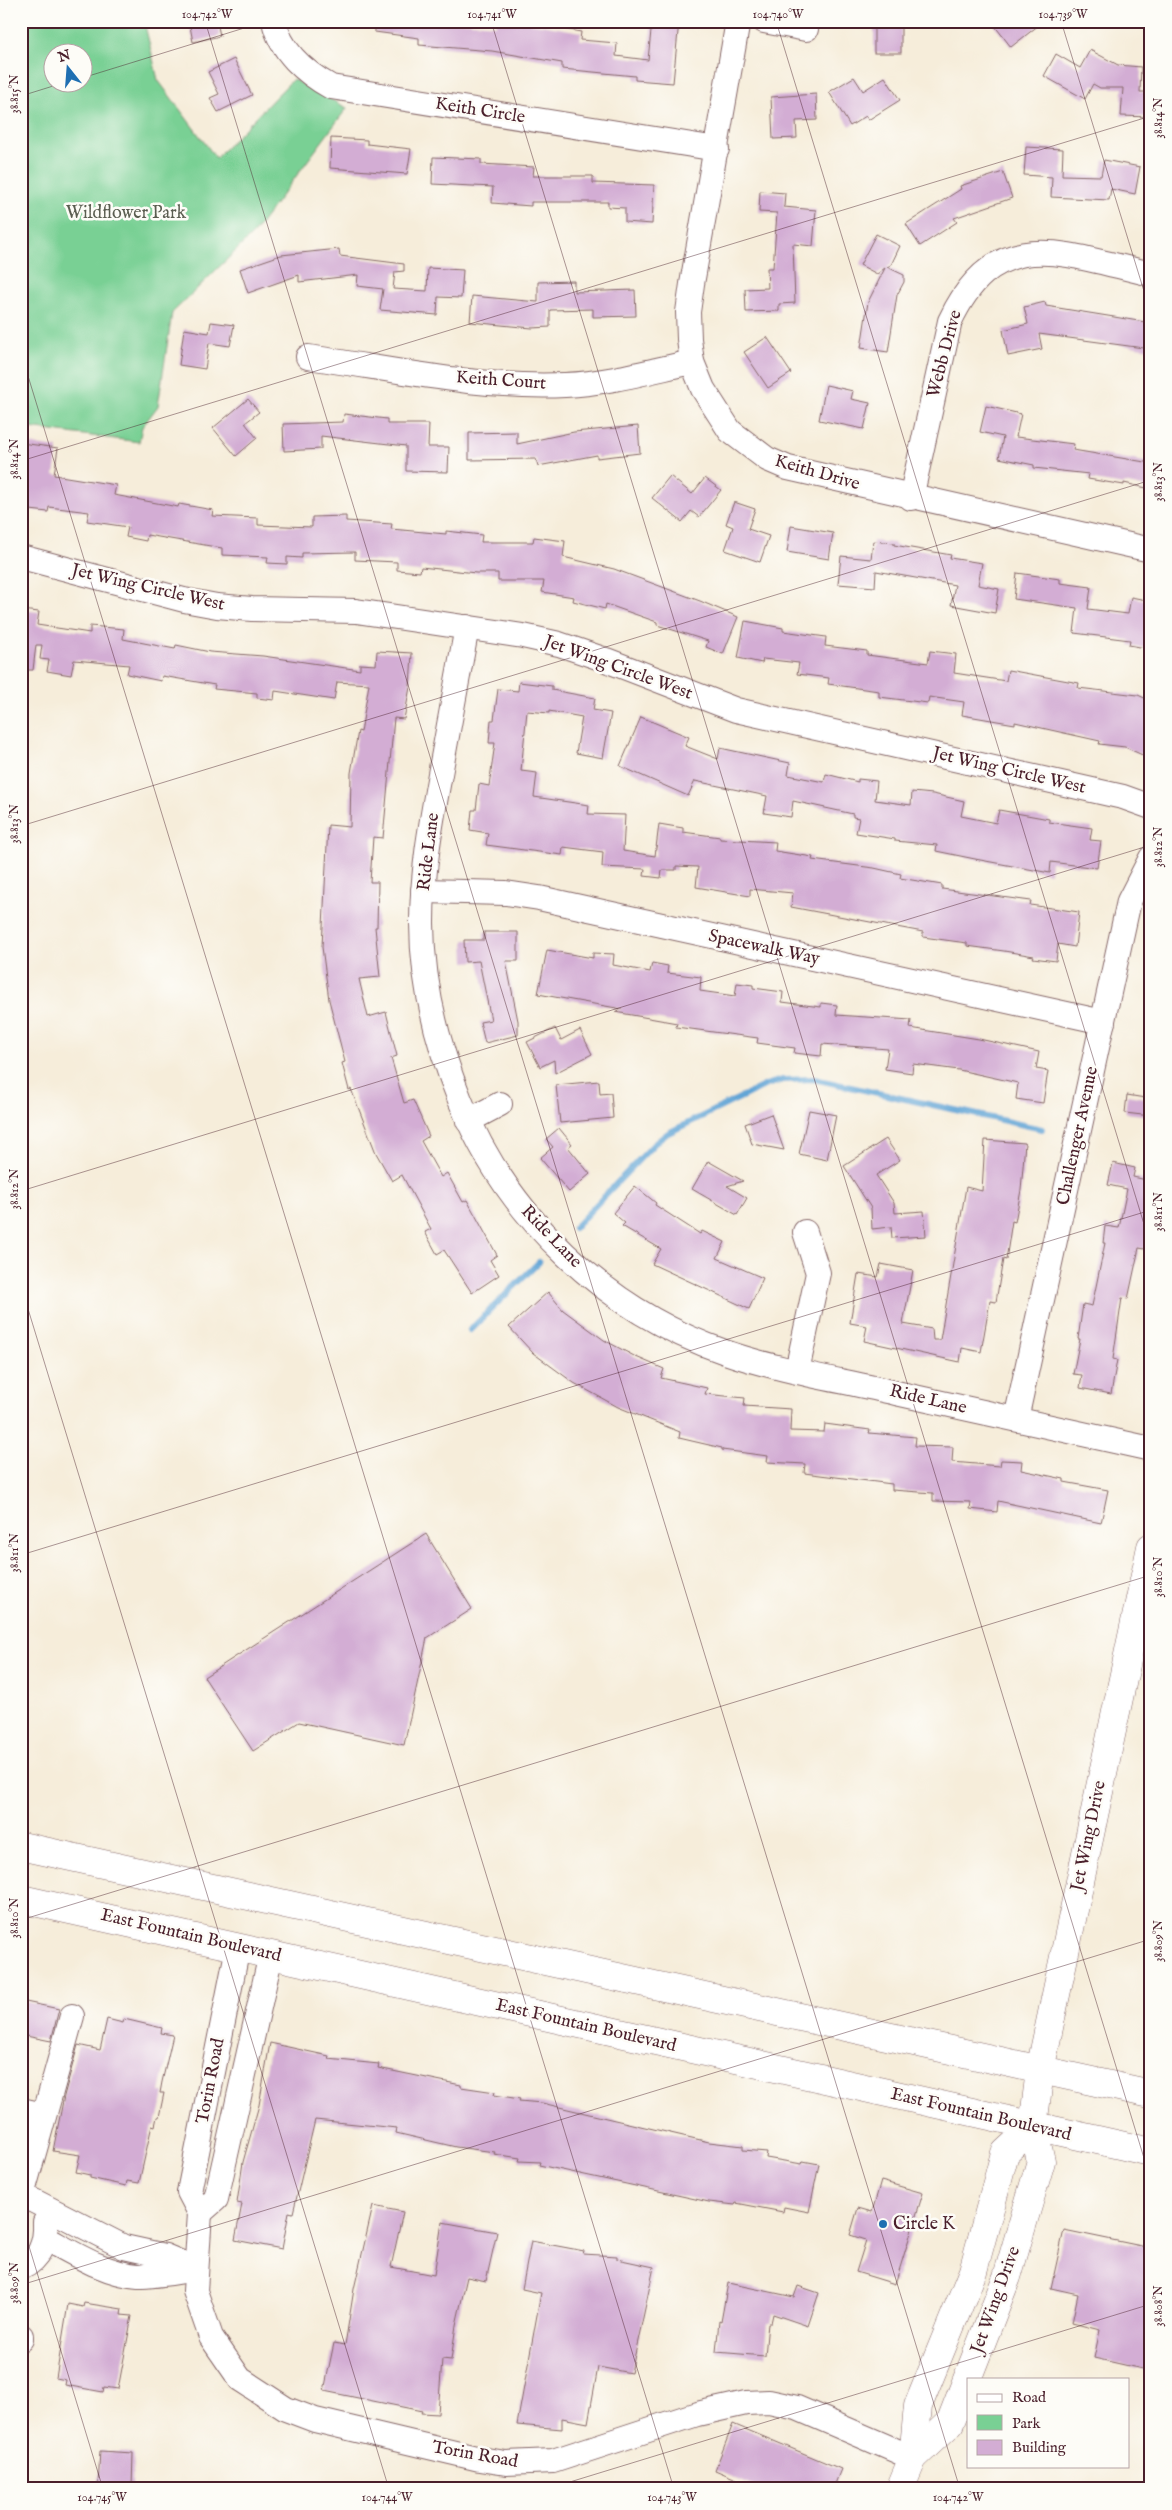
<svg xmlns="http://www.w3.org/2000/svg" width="1172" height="2510" font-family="'IM FELL English',serif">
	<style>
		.green { fill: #79d094; stroke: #627860; fill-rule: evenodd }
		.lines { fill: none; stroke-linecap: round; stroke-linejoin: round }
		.stream { stroke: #62a5d6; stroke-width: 6 }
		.building { fill: #d3add4 }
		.minor-casing { stroke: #866768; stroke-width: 26 }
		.major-casing { stroke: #866768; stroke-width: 29 }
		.highway-casing { stroke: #866768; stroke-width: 29 }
		.minor { stroke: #fff; stroke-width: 24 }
		.major { stroke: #fff; stroke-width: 28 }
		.highway { stroke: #fff; stroke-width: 28 }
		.ticks { fill: none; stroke: #4a1f2b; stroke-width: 1; stroke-opacity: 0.45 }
		.poi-dot { fill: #1f6fb2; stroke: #fdfcf7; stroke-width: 2 }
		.labels { text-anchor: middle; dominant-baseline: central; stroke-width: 5; stroke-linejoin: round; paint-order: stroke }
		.street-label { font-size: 18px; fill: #4a1f2b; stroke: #fdfcf7 }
		.park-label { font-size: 18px; fill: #5a5d50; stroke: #fdfcf7 }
		.poi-label { font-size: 18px; fill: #4a1f2b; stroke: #fdfcf7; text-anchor: start }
		.neatline { fill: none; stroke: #4a1f2b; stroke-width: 2 }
		.ticks-label { font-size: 12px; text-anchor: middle; fill: #4a1f2b }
	</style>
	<rect width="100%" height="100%" fill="#fdfcf7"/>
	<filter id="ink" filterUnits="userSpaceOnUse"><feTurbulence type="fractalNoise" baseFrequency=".02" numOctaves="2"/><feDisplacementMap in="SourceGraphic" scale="10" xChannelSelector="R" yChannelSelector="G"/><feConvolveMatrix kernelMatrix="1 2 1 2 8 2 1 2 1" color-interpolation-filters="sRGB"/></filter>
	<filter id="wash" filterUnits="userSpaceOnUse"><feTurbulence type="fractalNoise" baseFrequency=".0096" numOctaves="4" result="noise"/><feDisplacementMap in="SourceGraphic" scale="20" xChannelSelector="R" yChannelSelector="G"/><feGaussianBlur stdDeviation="1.12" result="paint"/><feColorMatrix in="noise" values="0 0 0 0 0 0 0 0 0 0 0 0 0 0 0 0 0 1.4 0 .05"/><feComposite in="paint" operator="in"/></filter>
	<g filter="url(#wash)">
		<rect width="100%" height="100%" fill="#f6edda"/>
		<path class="green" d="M21,21H144L158,80L216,158L293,79L347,108L253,234L172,313L158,406L142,427L139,442L21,427ZM52,52H82V82H52Z"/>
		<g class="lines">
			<g class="stream">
				<polyline points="574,1228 654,1144 668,1133 766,1085 783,1080 814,1079 1042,1129"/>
				<polyline points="470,1330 539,1262"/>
			</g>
		</g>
		<g id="blocks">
			<g class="building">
				<polygon points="189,21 217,21 220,36 193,42"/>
				<polygon points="375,21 449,21 496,25 496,21 518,21 581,32 580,40 617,43 616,56 648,60 652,21 679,21 673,83 635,80 635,76 562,69 562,63 492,51 419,45 419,38 375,32"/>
				<rect x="874" y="21" width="27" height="32"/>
				<polygon points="991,21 1044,21 1011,47"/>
				<polygon points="1090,50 1118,65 1141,67 1140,92 1151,92 1151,117 1121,116 1123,88 1100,88 1093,84 1085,99 1044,76 1056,54 1080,68"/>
				<polygon points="234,59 252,95 218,112 210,98 219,94 208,72"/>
				<polygon points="854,77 863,91 885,77 900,100 868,120 866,116 850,126 829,92"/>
				<polygon points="816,94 817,120 796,121 797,138 773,139 771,97"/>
				<polygon points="331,138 367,140 367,144 411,149 407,174 330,168"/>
				<polygon points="1026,147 1063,149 1062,175 1101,176 1104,160 1140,167 1135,194 1111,189 1109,200 1051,197 1052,177 1024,175"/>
				<polygon points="433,157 481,159 481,164 534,167 533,176 593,176 593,183 654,185 652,224 625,222 625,208 608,207 608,202 531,202 531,206 492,203 493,187 432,184"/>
				<polygon points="1003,172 1012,198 954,218 957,222 920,246 906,224 961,189 960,186"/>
				<polygon points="760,191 785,193 784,207 816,210 813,246 793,244 795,303 779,304 779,311 746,312 745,289 768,288 767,268 773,268 777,213 759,212"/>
				<polygon points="876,234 900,246 891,265 887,267 904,275 904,282 897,295 888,352 861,348 868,302 885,268 877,274 860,265"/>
				<polygon points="339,249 340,256 404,264 404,271 395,272 393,289 427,291 428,268 463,270 461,298 438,297 437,315 380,310 383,289 357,286 358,275 299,282 299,275 248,293 240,269 281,255"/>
				<polygon points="574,281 574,292 635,290 636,316 593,317 593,309 550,310 550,327 532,328 470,322 472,296 538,302 538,282"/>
				<polygon points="1045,302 1046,306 1151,323 1151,349 1039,334 1042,349 1008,356 1003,330 1028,324 1024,307"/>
				<polygon points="211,322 234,325 230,346 209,343 205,369 179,365 184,329 209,333"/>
				<polygon points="767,337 791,373 768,388 744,352"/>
				<polygon points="826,385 853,391 851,399 870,403 864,429 819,420"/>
				<polygon points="248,399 259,412 245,423 257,438 236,456 213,428"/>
				<polygon points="986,406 1021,414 1016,437 1074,444 1073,450 1151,463 1151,489 1124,483 1124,485 1088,479 1089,474 1034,468 1034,465 999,458 1003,437 980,432"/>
				<polygon points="344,414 387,419 387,424 429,424 428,447 449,447 448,472 406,471 406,446 321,436 321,449 284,451 283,424 343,422"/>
				<polygon points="638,426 640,453 597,458 597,455 538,466 536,459 469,460 469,433 517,432 517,444 574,432"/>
				<polygon points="21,443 58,448 54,475 116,485 114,495 178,507 179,504 213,510 212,516 258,518 258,525 312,527 312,517 346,516 346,521 392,524 391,529 446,534 446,531 482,535 481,542 533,542 534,537 565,541 563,557 614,569 700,601 738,617 723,654 706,647 708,641 657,625 657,622 606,604 605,609 573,601 574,597 542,592 544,581 498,581 498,573 476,573 421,567 420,572 397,570 397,562 355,560 355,552 302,553 302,558 287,557 287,564 267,563 268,557 222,555 222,548 147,535 146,541 126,537 128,527 87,521 89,512 49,507 48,512 21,509"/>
				<polygon points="670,476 692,494 705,478 721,490 699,517 691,511 682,522 652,498"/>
				<polygon points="734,502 755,509 748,529 769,536 760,562 725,550 733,527 726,524"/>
				<polygon points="791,526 833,533 829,559 787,552"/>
				<polygon points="873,541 894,543 894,545 951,555 950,558 982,563 978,585 999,589 995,613 951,605 955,585 876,571 875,587 838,584 841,556 871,559"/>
				<polygon points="1017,573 1060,579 1060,583 1091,587 1088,609 1128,614 1131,597 1151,601 1147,622 1151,623 1151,649 1129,645 1130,640 1074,633 1077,608 1014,599"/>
				<polygon points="21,610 39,612 37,625 90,633 90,626 124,629 123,639 175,649 176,645 210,652 263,656 360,670 360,664 376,665 377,651 412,653 410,687 404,719 394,718 383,838 373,837 370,882 378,882 377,927 375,927 380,977 359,979 368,1017 386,1012 397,1056 391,1058 404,1103 413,1100 429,1136 421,1141 441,1177 447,1173 463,1202 467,1200 497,1255 490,1260 499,1275 472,1293 444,1250 437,1254 425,1232 431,1229 402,1175 392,1181 376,1153 351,1089 349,1090 342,1063 345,1062 329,1000 322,947 328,825 350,827 351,773 358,731 361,732 369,684 337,682 334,700 275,691 274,700 257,698 257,693 214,689 215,685 162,676 161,681 127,674 129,665 74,660 71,675 47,671 49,660 40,659 42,645 36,645 33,670 21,670"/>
				<polygon points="745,621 783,628 783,631 826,637 825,646 867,651 867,655 928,663 930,651 956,654 954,673 1006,681 1008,670 1079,683 1078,688 1138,695 1151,701 1151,759 1125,747 1099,744 1100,741 1015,722 1015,724 962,715 964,702 929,697 928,703 879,697 879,691 828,684 829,678 797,674 799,663 763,659 762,663 738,658"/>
				<polygon points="519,682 552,686 552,690 595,698 593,710 611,713 603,758 576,753 582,717 549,711 549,713 527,711 521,771 537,773 534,797 589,805 588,814 625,815 623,851 655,856 659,824 683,828 683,832 720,837 720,839 776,842 775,851 813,857 812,860 874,868 901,874 900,878 942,885 942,889 1031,901 1030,905 1079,912 1075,947 1058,944 1056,961 1033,958 1034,956 1004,951 967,946 967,943 923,937 923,932 791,907 793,893 750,889 750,896 696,887 698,867 676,866 676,870 662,870 661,878 644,876 645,869 602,867 603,852 563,847 562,855 486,845 488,833 470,830 472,810 476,810 479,784 489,786 495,743 489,743 491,720 494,720 498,689 518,691"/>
				<polygon points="641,717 689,737 685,746 718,759 720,748 790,763 788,775 824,782 826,774 858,782 858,779 877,781 875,800 911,805 912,792 933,794 964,801 961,816 996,823 999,810 1049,819 1049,822 1092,828 1090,840 1101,841 1097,868 1051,862 1050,873 975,859 936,851 937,845 895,841 895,839 856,833 859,818 853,817 853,814 793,801 791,817 764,813 767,796 695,781 688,796 620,766"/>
				<polygon points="484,932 518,932 518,961 506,961 518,1021 518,1035 485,1043 480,1022 491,1020 479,961 465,962 464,940 484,940"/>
				<polygon points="547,950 593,958 593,953 614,954 613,965 650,972 652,963 668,966 667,973 701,977 700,991 735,996 737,983 753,985 753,988 783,992 782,1002 821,1007 821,1003 837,1005 836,1015 911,1020 910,1028 979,1039 1039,1052 1036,1069 1048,1071 1043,1103 1016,1099 1018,1083 959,1070 913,1064 912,1073 885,1069 888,1049 822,1044 821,1056 794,1053 795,1048 757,1043 758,1038 676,1027 677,1023 615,1012 622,1009 538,994"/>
				<polygon points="555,1028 561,1040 580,1030 592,1054 555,1073 554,1060 540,1067 527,1042"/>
				<polygon points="599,1081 600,1094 611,1093 613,1118 560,1123 556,1085"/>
				<polygon points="1127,1095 1151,1099 1151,1116 1125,1113"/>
				<polygon points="809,1110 836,1115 827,1160 799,1154"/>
				<polygon points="771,1114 784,1150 752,1144 745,1124"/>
				<polygon points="559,1128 572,1144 568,1147 590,1174 569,1192 540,1158 553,1147 546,1139"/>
				<polygon points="886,1139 900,1160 876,1175 894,1203 895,1213 924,1211 926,1236 892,1238 891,1227 872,1229 871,1208 844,1166"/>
				<polygon points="985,1140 1025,1143 1021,1190 1015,1222 1012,1221 1006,1260 1003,1259 996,1302 990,1301 981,1352 962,1348 960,1362 864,1341 867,1326 850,1323 858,1274 878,1277 881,1264 913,1270 903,1324 932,1329 933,1340 940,1340 966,1187 982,1191"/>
				<polygon points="708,1161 743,1181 727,1186 747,1198 737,1215 692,1189"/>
				<polygon points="1113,1163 1135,1168 1133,1177 1151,1181 1151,1250 1139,1248 1128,1299 1122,1298 1113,1359 1117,1360 1111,1394 1080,1388 1082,1375 1073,1374 1080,1339 1078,1339 1083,1304 1092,1306 1105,1243 1103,1243 1105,1226 1119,1228 1127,1189 1108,1185"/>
				<polygon points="635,1186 656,1203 655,1205 700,1234 702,1231 725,1242 717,1258 763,1278 749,1309 652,1264 661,1249 622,1226 625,1223 613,1213"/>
				<polygon points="548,1292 563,1310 604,1340 636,1357 664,1369 661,1378 707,1388 705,1394 745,1398 744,1406 791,1409 790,1431 824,1432 825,1424 870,1430 869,1433 916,1437 915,1446 953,1447 952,1462 1000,1466 1001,1460 1022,1461 1021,1470 1064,1479 1064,1482 1108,1490 1101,1523 998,1501 997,1512 970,1509 971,1502 933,1501 933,1493 892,1490 892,1484 804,1473 805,1464 767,1462 768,1456 722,1450 722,1448 679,1438 680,1432 618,1407 574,1383 533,1353 509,1327"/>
				<polygon points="426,1534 472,1609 427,1638 404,1745 299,1722 253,1751 204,1677"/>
				<polygon points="21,2001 59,2009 51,2041 21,2035"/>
				<polygon points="107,2019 123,2023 124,2019 162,2028 161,2033 173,2035 162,2082 160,2093 164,2093 159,2117 157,2117 155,2126 152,2125 139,2183 127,2181 126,2186 90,2178 90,2175 76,2172 80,2155 53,2151 64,2096 78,2045 100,2050"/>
				<polygon points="270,2043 329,2056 328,2059 379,2064 378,2068 461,2085 461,2087 495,2092 494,2095 520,2099 519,2101 542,2103 709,2142 743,2146 743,2150 767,2152 766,2158 802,2164 803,2161 819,2164 809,2212 784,2207 783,2212 736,2203 735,2205 709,2202 539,2165 540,2162 519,2161 520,2158 494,2154 495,2152 456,2147 396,2133 397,2128 315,2120 293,2213 289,2212 282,2249 235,2240 242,2204 237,2203 243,2162 259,2105"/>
				<polygon points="881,2181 923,2193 895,2284 856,2272 866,2240 850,2235 858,2208 872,2212"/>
				<polygon points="373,2206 403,2212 391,2267 434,2275 442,2222 497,2232 486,2281 467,2277 456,2325 451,2360 442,2359 438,2414 421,2413 422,2411 324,2391 334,2343 345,2345 354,2289"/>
				<polygon points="1064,2230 1151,2248 1151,2371 1094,2358 1100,2330 1072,2323 1078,2294 1051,2288"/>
				<polygon points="531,2241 584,2251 583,2254 617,2256 617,2259 654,2267 631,2373 598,2367 588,2423 562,2418 562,2429 517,2425 541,2293 522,2289"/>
				<polygon points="728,2283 794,2297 798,2286 819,2293 808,2326 773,2314 771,2323 768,2323 765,2356 716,2352 719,2321 721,2322"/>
				<polygon points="84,2303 122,2309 121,2315 132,2316 118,2389 104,2387 103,2392 65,2385 66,2380 56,2378 68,2304 83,2307"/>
				<polygon points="733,2424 841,2469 833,2489 760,2489 715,2470"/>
				<polygon points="100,2451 133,2453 132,2487 98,2485"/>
			</g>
		</g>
	</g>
	<g filter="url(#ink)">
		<use href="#blocks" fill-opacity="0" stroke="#866768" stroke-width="1"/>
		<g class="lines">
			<g class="minor-casing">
				<g id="minor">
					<path d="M274,21C280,51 306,73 331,87L717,149"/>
					<polyline points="738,21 692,284 688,312 689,339 692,362 703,389 730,431 767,459 788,468 1151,550"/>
					<polyline points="764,21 806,29"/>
					<path d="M308,357C393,369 480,389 565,385C608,383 650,371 692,362"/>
					<path d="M911,498L950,321C997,221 1066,255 1151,274"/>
					<polyline points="21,557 184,600 217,606 252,609 356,611 523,636 559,644 606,660 736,710 1123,797 1151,807"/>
					<path d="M467,627C458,676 449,725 440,774C431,824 422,872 422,923C422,984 437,1043 460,1100C506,1216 606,1311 725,1352C780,1371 840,1380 896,1393C981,1411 1066,1430 1151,1449"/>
					<polyline points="423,891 506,893 539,898 1103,1022"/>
					<polyline points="468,1121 500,1104"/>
					<polyline points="797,1371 818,1273 805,1232"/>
					<polyline points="1016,1419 1129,901 1151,858"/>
					<polyline points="238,1947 189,2192 200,2213 195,2291 211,2337 240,2379 286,2409 315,2420 480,2459 506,2463 553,2461 697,2414 746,2403 769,2402 797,2408 913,2458"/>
					<polyline points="21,2110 44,2115"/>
					<polyline points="23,2192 72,2016"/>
					<polyline points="34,2201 124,2247 165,2256 196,2269"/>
					<polyline points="200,2213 216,2199 271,1954"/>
					<path d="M45,2238C73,2253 106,2274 138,2276C157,2276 177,2272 196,2269"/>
					<path d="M21,2268C40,2260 46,2241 45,2222"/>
					<polyline points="21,2336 21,2339"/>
				</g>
			</g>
			<g class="major-casing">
				<g id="major">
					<polyline points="913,2458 950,2423 1007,2277 1041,2161 1033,2127 1040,2070 1151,1547"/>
					<polyline points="900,2489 913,2458 918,2406 973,2271 1005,2153 1033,2127"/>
				</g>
			</g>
			<g class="highway-casing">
				<g id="highway">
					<polyline points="21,1846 1151,2094"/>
					<polyline points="21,1899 1151,2152"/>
				</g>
			</g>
			<use href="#minor" class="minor"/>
			<use href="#major" class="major"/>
			<use href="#highway" class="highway"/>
		</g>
	</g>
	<path class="ticks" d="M205,21L960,2489M491,21L1151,2181M776,21L1151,1247M1061,21L1151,314M82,78L267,21M21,96L66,82M21,353L674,2489M21,461L1151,116M21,826L1151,480M21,1191L1151,845M21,1286L389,2489M21,1555L1151,1210M21,1920L1151,1575M21,2220L103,2489M21,2285L1151,1939M547,2489L1151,2304"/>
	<circle class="poi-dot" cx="883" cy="2224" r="5"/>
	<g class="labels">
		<g class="street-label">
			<text transform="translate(480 111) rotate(9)">Keith Circle</text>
			<text transform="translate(945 354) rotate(-75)">Webb Drive</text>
			<text transform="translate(501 381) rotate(4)">Keith Court</text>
			<text transform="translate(817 473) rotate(16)">Keith Drive</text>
			<text transform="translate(148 588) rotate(13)">Jet Wing Circle West</text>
			<text transform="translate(618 668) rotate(20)">Jet Wing Circle West</text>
			<text transform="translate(1009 771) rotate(13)">Jet Wing Circle West</text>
			<text transform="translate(429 852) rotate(-83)">Ride Lane</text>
			<text transform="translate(764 948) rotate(12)">Spacewalk Way</text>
			<text transform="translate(1078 1136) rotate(-78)">Challenger Avenue</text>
			<text transform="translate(551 1237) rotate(46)">Ride Lane</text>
			<text transform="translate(928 1400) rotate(13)">Ride Lane</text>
			<text transform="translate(1089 1836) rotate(-78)">Jet Wing Drive</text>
			<text transform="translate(191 1936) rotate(13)">East Fountain Boulevard</text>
			<text transform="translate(586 2026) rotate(13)">East Fountain Boulevard</text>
			<text transform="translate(211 2081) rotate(-79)">Torin Road</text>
			<text transform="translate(981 2115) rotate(13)">East Fountain Boulevard</text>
			<text transform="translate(996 2300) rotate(-70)">Jet Wing Drive</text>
			<text transform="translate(475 2455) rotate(10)">Torin Road</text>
		</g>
		<g class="park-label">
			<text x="126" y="213">Wildflower Park</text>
		</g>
		<g class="poi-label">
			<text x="893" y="2224">Circle K</text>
		</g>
	</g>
	<rect width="1172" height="2510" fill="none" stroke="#fdfcf7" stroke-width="55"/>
	<rect x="967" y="2378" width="162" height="90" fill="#fdfcf7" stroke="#b5a4a5"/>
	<rect x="977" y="2394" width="25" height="8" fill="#ffffff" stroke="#b5a4a5"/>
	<text x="1012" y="2402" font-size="15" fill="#4a1f2b">Road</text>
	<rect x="977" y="2415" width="25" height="15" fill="#79d094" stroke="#b5a4a5"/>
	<text x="1012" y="2428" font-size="15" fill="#4a1f2b">Park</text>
	<rect x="977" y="2440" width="25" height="15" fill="#d3add4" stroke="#b5a4a5"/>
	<text x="1012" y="2452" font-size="15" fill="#4a1f2b">Building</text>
	<g transform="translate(68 68) rotate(343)"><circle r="24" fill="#fdfcf7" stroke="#b5a4a5"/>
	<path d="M0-4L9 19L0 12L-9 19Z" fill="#1f6fb2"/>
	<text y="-8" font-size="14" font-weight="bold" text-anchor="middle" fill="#4a1f2b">N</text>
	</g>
	<rect x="28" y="28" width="1116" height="2454" class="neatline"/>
	<g class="ticks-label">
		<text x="207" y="18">104.742°W</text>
		<text x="492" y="18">104.741°W</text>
		<text x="778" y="18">104.740°W</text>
		<text x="1063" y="18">104.739°W</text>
		<text transform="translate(14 94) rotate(-90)" y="4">38.815°N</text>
		<text transform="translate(1158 118) rotate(-90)" y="4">38.814°N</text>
		<text transform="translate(14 459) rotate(-90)" y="4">38.814°N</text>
		<text transform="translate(1158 482) rotate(-90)" y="4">38.813°N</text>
		<text transform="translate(14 824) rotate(-90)" y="4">38.813°N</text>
		<text transform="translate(1158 847) rotate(-90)" y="4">38.812°N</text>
		<text transform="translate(14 1189) rotate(-90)" y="4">38.812°N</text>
		<text transform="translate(1158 1212) rotate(-90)" y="4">38.811°N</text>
		<text transform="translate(14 1553) rotate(-90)" y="4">38.811°N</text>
		<text transform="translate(1158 1577) rotate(-90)" y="4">38.810°N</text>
		<text transform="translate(14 1918) rotate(-90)" y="4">38.810°N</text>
		<text transform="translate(1158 1941) rotate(-90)" y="4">38.809°N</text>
		<text transform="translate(14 2283) rotate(-90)" y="4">38.809°N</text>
		<text transform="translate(1158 2306) rotate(-90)" y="4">38.808°N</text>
		<text x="102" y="2501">104.745°W</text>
		<text x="387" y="2501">104.744°W</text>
		<text x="672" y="2501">104.743°W</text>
		<text x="958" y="2501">104.742°W</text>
	</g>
</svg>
